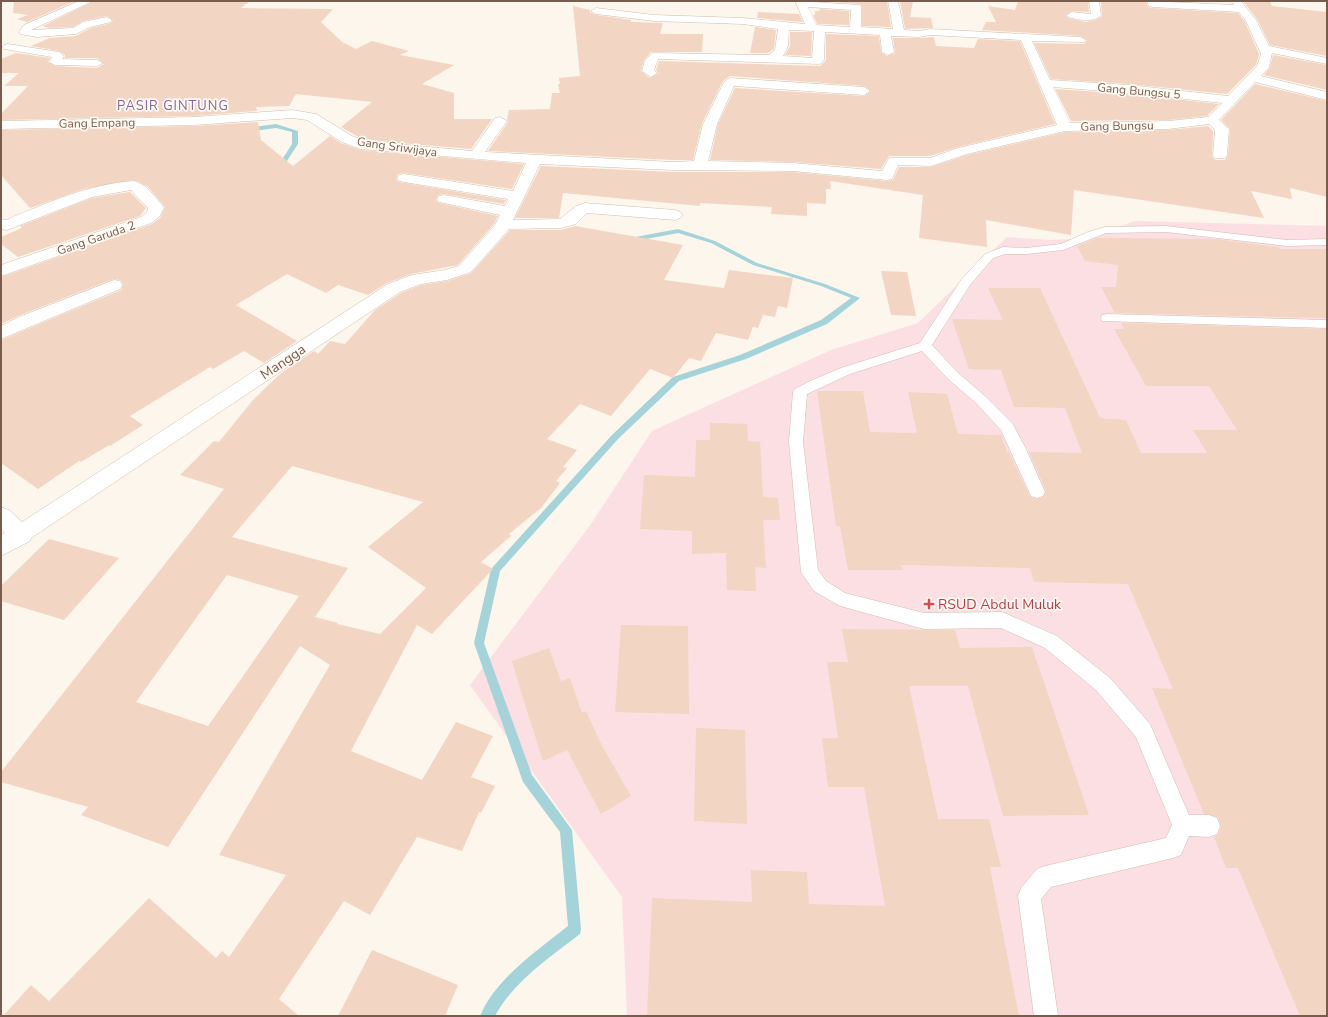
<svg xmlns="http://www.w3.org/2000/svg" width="1328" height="1017" font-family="'Nunito Sans',sans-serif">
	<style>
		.medical { fill: #fbdfe3 }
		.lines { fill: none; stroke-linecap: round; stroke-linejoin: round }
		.stream { fill: #a5d3da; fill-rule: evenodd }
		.building { fill: #f3d5c3; fill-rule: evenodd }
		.lane-casing { stroke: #d1beb0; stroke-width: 1 }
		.street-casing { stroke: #d1beb0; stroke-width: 1 }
		.lane { fill: #fff; fill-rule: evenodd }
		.street { fill: #fff; fill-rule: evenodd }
		.health-dot { fill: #e0444e; stroke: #fffaf3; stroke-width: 1.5 }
		.labels { text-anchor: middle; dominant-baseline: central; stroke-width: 3.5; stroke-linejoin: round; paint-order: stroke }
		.far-street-label { font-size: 12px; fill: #7a5c4d; stroke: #fffaf3 }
		.far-quarter-label { font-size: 13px; letter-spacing: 1px; fill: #846695; stroke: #fffaf3 }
		.street-label { font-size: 14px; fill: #7a5c4d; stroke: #fffaf3 }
		.health-label { font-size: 14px; fill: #be3a42; stroke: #fffaf3; text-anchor: start }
	</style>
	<rect width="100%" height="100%" fill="#fdf6ec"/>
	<polygon class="medical" points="1134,221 1327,226 1327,1016 627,1016 622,897 470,685 591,524 652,431 831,350 918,323 1007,237 1050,240 1094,238"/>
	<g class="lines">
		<g class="stream">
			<polygon points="276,124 298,131 298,144 281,170 279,171 276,169 292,144 292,132 276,128 247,132 244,130 247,128"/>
			<path d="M678,229L715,241L757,263L825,284L860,298L827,324L746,359L679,381L618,439L500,571L484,643L532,775L572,830L581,929L580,934C550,957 513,982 495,1016H480C496,978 537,951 568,926L560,832L523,782L474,643L491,569L612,435L673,377L740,355L821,320L851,298L821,286L753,265L711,243L678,233L630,242L627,240L630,238Z"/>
		</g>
	</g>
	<g class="building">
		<polygon points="14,1 75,1 27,22 17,19 28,15 13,13"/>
		<polygon points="94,1 250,1 241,8 333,9 321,22 342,42 356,49 372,41 409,51 400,55 454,65 422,84 454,93 454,119 492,119 471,149 364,140 341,127 372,102 296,94 289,106 256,107 257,111 194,116 1,120 1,114 28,86 4,86 19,73 1,73 1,59 16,53 50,58 48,62 55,66 97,68 104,64 97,58 65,58 65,55 59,51 31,46 50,38 76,36 91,28 111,23 113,20 107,16 83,21 73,27 49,28 43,26"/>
		<polygon points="821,1 887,1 891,27 862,26 862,7 860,4"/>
		<polygon points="900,1 913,1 910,17 931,18 933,28 905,29"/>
		<polygon points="1018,1 1088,1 1089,12 1072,11 1066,15 1068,18 1086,22 1095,20 1102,16 1101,1 1146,1 1148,7 1153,8 1238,13 1245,22 1259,54 1256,65 1227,94 1129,84 1051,79 1034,43 1084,44 1087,40 1080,36 982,30 986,22 996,22 988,6 1015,10"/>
		<polygon points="1243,1 1270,1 1272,6 1327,12 1327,56 1270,45 1257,19"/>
		<polygon points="573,6 590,10 590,12 596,15 631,20 631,22 663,23 660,34 703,34 702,52 651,52 644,60 641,71 650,78 658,73 656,70 659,61 820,66 826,60 826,34 879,36 881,52 887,56 895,53 893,38 919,38 934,37 936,46 974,48 978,39 1020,41 1055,124 958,147 930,156 889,156 881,169 793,162 710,160 718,124 735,88 864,96 871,91 864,86 730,76 723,81 702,123 693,160 673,160 488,151 508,122 507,119 509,110 550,109 552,93 560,93 558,84 560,84 559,78 580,76"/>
		<polygon points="819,9 849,11 849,25 817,24 813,15 815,15 815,11 820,11"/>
		<polygon points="758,12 799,14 803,22 757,18"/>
		<polygon points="755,27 776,30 774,49 768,53 750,53"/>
		<polygon points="790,32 812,32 811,56 785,55 790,46"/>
		<polygon points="1273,55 1327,65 1327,90 1264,75 1270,67"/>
		<polygon points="1255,84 1327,101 1327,197 1290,188 1292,199 1251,191 1264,218 1074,190 1071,235 986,220 987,247 919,238 923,195 830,181 831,189 826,189 826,204 807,203 807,216 771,214 772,207 700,203 700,206 563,193 559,218 515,218 541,166 673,172 793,172 887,181 893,180 899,167 931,167 967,155 1065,132 1168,130 1208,126 1213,131 1212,156 1215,160 1225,160 1228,155 1230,129 1221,120"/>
		<polygon points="1055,89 1129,94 1219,104 1207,116 1168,120 1071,121"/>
		<polygon points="258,122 261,140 293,166 330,136 341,143 361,150 524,164 512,189 404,173 398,174 396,179 399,182 506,200 504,204 444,194 438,195 436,200 439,203 498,216 494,224 458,265 411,274 387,283 368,295 338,285 326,293 287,274 236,305 297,341 264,363 244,351 213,369 210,367 130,416 143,425 110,446 109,445 81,462 79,461 38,489 1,463 1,340 121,290 123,284 120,280 113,279 18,316 1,324 1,277 152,224 160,218 165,207 148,187 134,180 84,189 30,208 1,175 1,130 194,126"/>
		<polygon points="130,192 146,208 140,216 18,257 1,244 1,237 22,228 20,226 92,198"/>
		<path d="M575,226L683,245L664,280L724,288L729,270L793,278L787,308L778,306L775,317L763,315L758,328L753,327L748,340L716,333L701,361L689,358L673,378L650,369L611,416L580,404L547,439L577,450L563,467L567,468L556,481L560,483L541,508L509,534L511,536L481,562L493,569L432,634L417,625L351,751L422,780L456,722L493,736L471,777L495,786L481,813L479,812L462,851L417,837L370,915L344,901L279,999L299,1016H3L31,985L49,1001L149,898L216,958L222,951L229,957L286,875L219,855L330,665L300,646L168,847L81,815L88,807L1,782V772L224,489L180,475L214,441L219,442L253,400L280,374L314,351L318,354L330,341L345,344L375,310L401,293L421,285L447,281L471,273L510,230H561ZM292,466L423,502L368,547L426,588L380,634L337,624L338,623L315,617L348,568L232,537ZM227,575L299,596L208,726L136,702Z"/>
		<polygon points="1097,238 1215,239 1278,247 1280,249 1327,249 1327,318 1115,313 1101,287 1116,287 1118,265 1085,261 1077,246"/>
		<polygon points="881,271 907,272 916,316 891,315"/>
		<polygon points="988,288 1040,288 1100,418 1126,420 1141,453 1207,453 1193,430 1237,430 1209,386 1146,386 1114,329 1124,329 1121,323 1327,329 1327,1016 1300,1016 1238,868 1226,868 1214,837 1218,835 1221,827 1218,817 1204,814 1152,688 1173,689 1128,584 1034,582 1030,568 901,565 903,570 848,570 840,526 836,526 817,391 863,391 870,432 917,433 908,392 947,394 958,434 1001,435 1007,452 1009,452 1030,497 1037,499 1043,497 1046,491 1029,452 1082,453 1065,408 1014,407 1001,370 969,369 952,319 1003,320"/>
		<polygon points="710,423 747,424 748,441 760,442 763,497 778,498 780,520 763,520 766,568 755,567 756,591 727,590 726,553 692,554 692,531 640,529 644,475 695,477 696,440 710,440"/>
		<polygon points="49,539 119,558 64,620 1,601 1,586"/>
		<polygon points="621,625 688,626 689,714 615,712"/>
		<polygon points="842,629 955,630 960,648 1032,647 1089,815 1003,816 968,686 909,686 938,819 989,819 1001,867 990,867 1019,1016 647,1016 652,898 752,902 751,870 807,872 809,904 885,906 864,787 828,787 822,738 838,738 827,662 848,662"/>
		<polygon points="549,648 561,681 570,678 582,713 586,711 602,746 631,796 601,814 567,750 543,761 522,695 512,661"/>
		<polygon points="696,728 745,730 747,824 694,821"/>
		<polygon points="372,950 458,985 445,1016 338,1016"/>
	</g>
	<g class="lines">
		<g class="lane-casing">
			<g id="lane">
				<polygon points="1166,226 1287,240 1327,239 1327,245 1287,246 1166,232 1106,233 1063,250 1026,254 1005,254 993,258 970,285 932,345 957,372 986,397 1012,423 1025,447 1045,492 1043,496 1037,498 1031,496 1001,430 976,403 947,378 922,351 850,374 807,394 803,442 818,570 826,581 845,593 924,613 1002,612 1057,636 1110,678 1150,724 1189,815 1209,815 1217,818 1220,826 1217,834 1209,837 1189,836 1181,855 1173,858 1051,887 1041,899 1058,1016 1034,1016 1018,896 1021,888 1037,869 1045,866 1166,838 1172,825 1136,737 1096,690 1045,648 1001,628 924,629 840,606 814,591 801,572 789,442 793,392 795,389 810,381 841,368 920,343 961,280 985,254 1003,247 1026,248 1061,244 1088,232 1105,227"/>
				<polygon points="1107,314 1327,320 1327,328 1102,321 1101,318 1102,315"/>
			</g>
		</g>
		<g class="street-casing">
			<g id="street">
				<polygon points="79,1 93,1 31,30 73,28 83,22 107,17 112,20 111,22 90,27 76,34 37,37 20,34 19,32 24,25"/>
				<path d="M797,1L860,5L861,7V27L893,29L888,1H898L904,30L919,31L930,29L1080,37L1086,40L1084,42L1032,41L1050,80L1129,85L1228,96L1257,66L1261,54L1246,21L1239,12L1153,7L1149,6L1147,1L1234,5L1231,1H1241L1256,20L1269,46L1327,58V64L1272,53L1269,67L1261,76L1327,92V100L1255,82L1219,120L1229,129L1227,155L1225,158H1215L1213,155L1215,130L1209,124L1168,129L1065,131L967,154L931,166L898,165L892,179L887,180L793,171L673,170L540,164L513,220L560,219L576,206L585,203L675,210L680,212L683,215L680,218L675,220L587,213L576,224L561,228L509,229L471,272L447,280L421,284L400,292L31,538L30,541L1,556V535L5,533L1,529V507L9,510L22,522L388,284L412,275L445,270L459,266L495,225L500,215L439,202L437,199L439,196L444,195L505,206L508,199L404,182L399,181L397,178L399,175L404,174L513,191L526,163L361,149L342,142L307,120L292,118L194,125L1,129V121L194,117L292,110L316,114L352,136L364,141L472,151L495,118L500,117L507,121L485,152L673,162L694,161L703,124L724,82L730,78L864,87L870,91L864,95L734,86L717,124L708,161L793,163L882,171L889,158H930L958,148L1057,125L1021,40L930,35L919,37L891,36L894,52L888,55L882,52L880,35L825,32L824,60L820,64L658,59L654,70L657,73L651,77L642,71L645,60L652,53L769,55L775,50L778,29L743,24L654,21L596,14L591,11L596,8L654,15L743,18L805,24L796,3ZM808,7L851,10L850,27L816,25ZM789,30L814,31L812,58L783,56L788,46ZM1053,87L1129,93L1222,103L1208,117L1168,121L1070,123Z"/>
				<path d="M1089,1H1099L1101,15C1094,23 1078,20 1068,17L1067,15L1072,12L1091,14Z"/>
				<polygon points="8,44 59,52 64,56 62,59 97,60 103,63 97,66 55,65 49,62 52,57 4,49 2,47 4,45"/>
				<path d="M134,181C146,184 157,198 164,208L159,217L151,223L1,276V265L141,217L147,212L148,208L131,190L92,197L7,230L1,229V219L6,220C47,203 89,184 134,181Z"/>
				<polygon points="114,280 120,281 122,285 120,289 1,339 1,326 19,317"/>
			</g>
		</g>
		<use href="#lane" class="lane"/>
		<use href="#street" class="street"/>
	</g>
	<path class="health-dot" d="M927 598h4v4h4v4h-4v4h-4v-4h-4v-4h4z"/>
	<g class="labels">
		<g class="far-street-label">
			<text transform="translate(1139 91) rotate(5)">Gang Bungsu 5</text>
			<text transform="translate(97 123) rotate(-1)">Gang Empang</text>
			<text transform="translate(1117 126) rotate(-1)">Gang Bungsu</text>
			<text transform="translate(397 147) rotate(8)">Gang Sriwijaya</text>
			<text transform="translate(96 238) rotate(-19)">Gang Garuda 2</text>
		</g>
		<g class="far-quarter-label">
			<text x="173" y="106">PASIR GINTUNG</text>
		</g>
		<g class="street-label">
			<text transform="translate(283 362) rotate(-34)">Mangga</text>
		</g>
		<g class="health-label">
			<text x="938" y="604">RSUD Abdul Muluk</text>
		</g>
	</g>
	<rect width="1328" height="1017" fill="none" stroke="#7a5c4d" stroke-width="4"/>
</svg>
